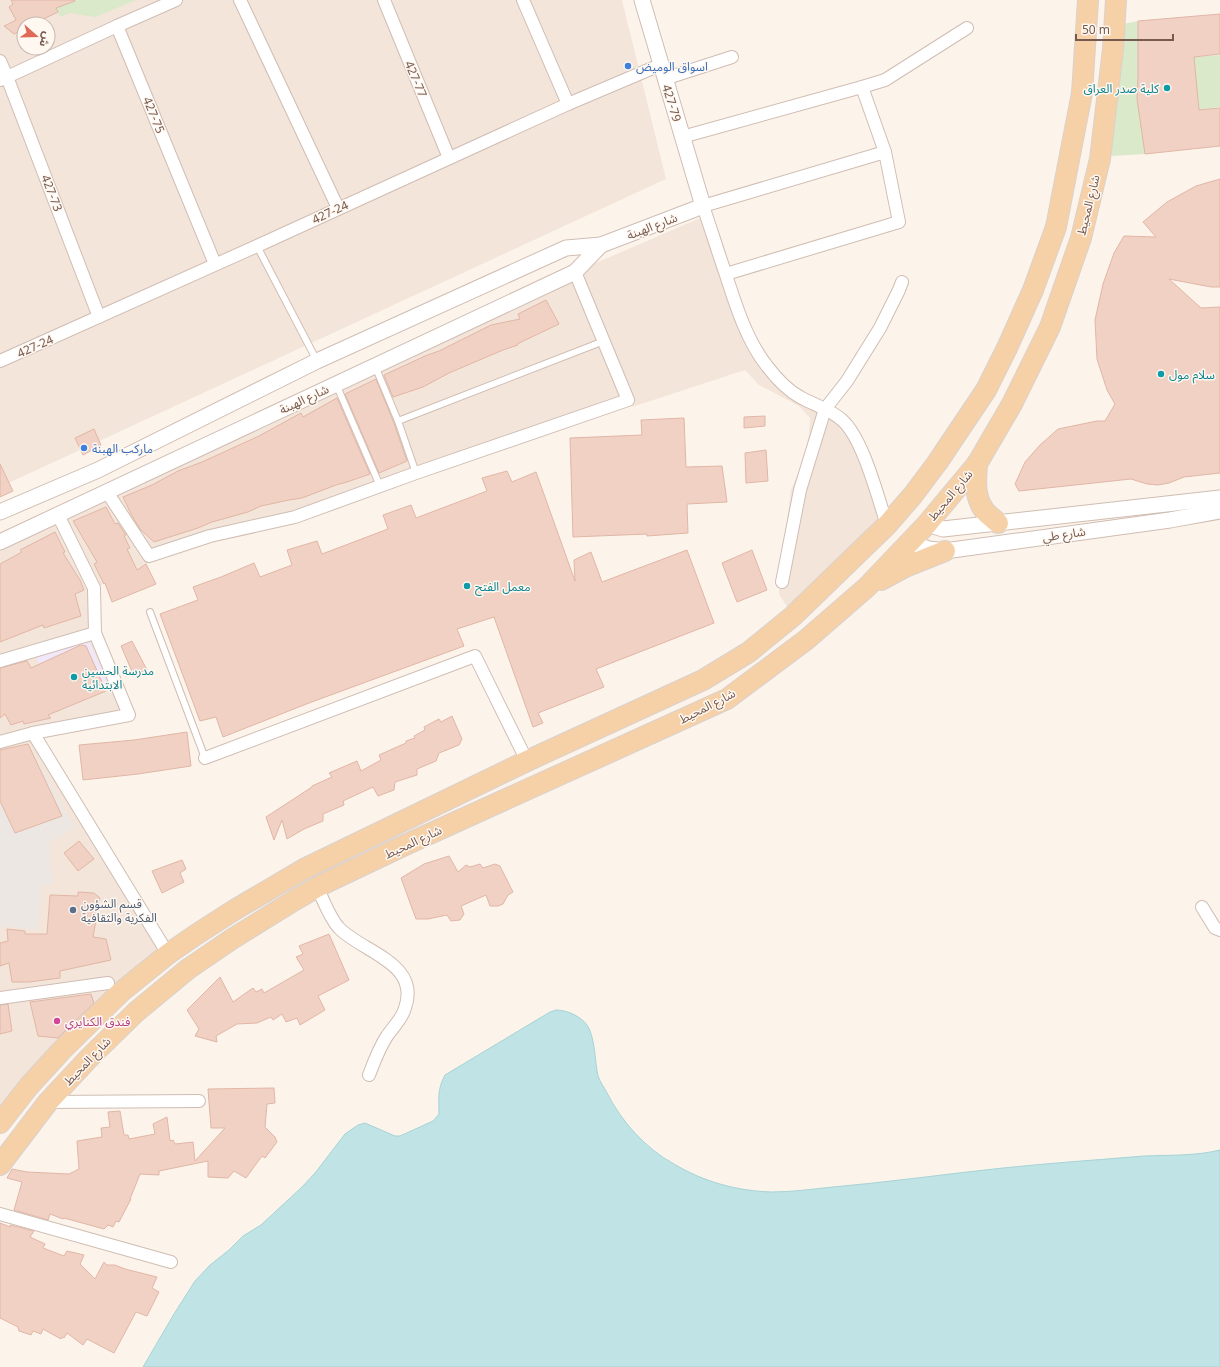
<svg xmlns="http://www.w3.org/2000/svg" width="1220" height="1367" font-family="'Noto Sans','Noto Sans Arabic',sans-serif">
	<style>
		.residential { fill: #f3e5d9; fill-rule: evenodd }
		.industrial { fill: #ede7e3 }
		.education { fill: #f0e7f8 }
		.green { fill: #d9e9c9 }
		.water { fill: #c0e3e5; stroke: #a6d3d6 }
		.building { fill: #f0d1c4; stroke: #e2b6a5 }
		.lines { fill: none; stroke-linecap: round; stroke-linejoin: round }
		.service-casing { stroke: #d0bdb3; stroke-width: 8 }
		.minor-casing { stroke: #d0bdb3; stroke-width: 14 }
		.tertiary-casing { stroke: #d0bdb3; stroke-width: 17 }
		.primary-casing { stroke: #d9d1ce; stroke-width: 22 }
		.service { stroke: #fff; stroke-width: 6 }
		.minor { stroke: #fff; stroke-width: 12 }
		.tertiary { stroke: #fff; stroke-width: 15 }
		.primary { stroke: #f6d1a8; stroke-width: 20 }
		.shop-dot { fill: #3f7fe0; stroke: #fef8f1; stroke-width: 1.5 }
		.culture-dot { fill: #0f9aa8; stroke: #fef8f1; stroke-width: 1.5 }
		.service-dot { fill: #5c6f8a; stroke: #fef8f1; stroke-width: 1.5 }
		.hotel-dot { fill: #d1479c; stroke: #fef8f1; stroke-width: 1.5 }
		.labels { text-anchor: middle; dominant-baseline: central; stroke-width: 3; stroke-linejoin: round; paint-order: stroke }
		.shop-label { font-size: 12px; fill: #366cbe; stroke: #fef8f1; text-anchor: start }
		.street-label { font-size: 12px; fill: #76594f; stroke: #fef8f1 }
		.culture-label { font-size: 12px; fill: #0d838f; stroke: #fef8f1; text-anchor: start }
		.service-label { font-size: 12px; fill: #4e5e75; stroke: #fef8f1; text-anchor: start }
		.hotel-label { font-size: 12px; fill: #b23c85; stroke: #fef8f1; text-anchor: start }
	</style>
	<rect width="100%" height="100%" fill="#fcf4eb"/>
	<g class="residential">
		<path d="M0,0H622L666,179L0,487ZM24,24H48V48H24Z"/>
		<polygon points="707,215 739,314 782,383 835,414 857,441 890,510 793,616 779,594 781,553 787,521 791,490 803,461 809,435 810,418 799,406 759,385 745,370 632,407 629,401 295,517 210,536 146,564 137,570 94,588 95,633 129,715 33,733 168,954 0,1123 0,543 575,272"/>
	</g>
	<polygon class="industrial" points="28,744 75,828 49,842 52,885 41,886 38,929 0,927 0,750"/>
	<polygon class="education" points="89,641 111,689 63,710 34,653"/>
	<g class="green">
		<polygon points="77,0 136,0 95,17 70,13 60,17 56,8"/>
		<polygon points="1138,21 1138,76 1137,99 1145,154 1111,156 1123,24"/>
		<polygon points="1220,55 1220,107 1199,110 1194,57"/>
	</g>
	<path class="water" d="M556,1010C568,1010 586,1018 590,1031C595,1043 595,1062 598,1076C600,1082 604,1087 607,1093C622,1122 645,1148 674,1164C704,1182 737,1191 772,1192C792,1192 813,1189 833,1187C890,1182 946,1174 1003,1168C1050,1163 1097,1160 1144,1156C1169,1155 1196,1156 1220,1150V1367H143L174,1314L195,1281L210,1265L229,1250L243,1236L261,1225L302,1187L315,1173L345,1134L358,1125L365,1123L395,1136H400L433,1121L439,1114C439,1098 437,1090 445,1075L550,1012Z"/>
	<g class="building">
		<polygon points="11,0 75,0 75,1 56,8 58,12 33,24 24,24 24,29 14,34 4,26 16,20 9,7 13,4"/>
		<polygon points="1220,14 1220,54 1194,57 1199,110 1220,108 1220,146 1145,154 1137,99 1138,76 1138,21"/>
		<polygon points="1220,179 1220,287 1211,287 1169,279 1201,308 1220,307 1220,473 1184,477 1169,483 1158,485 1147,484 1131,479 1019,491 1015,484 1025,462 1040,445 1058,429 1097,421 1105,421 1115,404 1107,390 1097,359 1095,320 1103,284 1114,253 1124,236 1156,237 1143,222 1167,202 1196,186"/>
		<polygon points="546,300 559,324 517,344 518,345 503,350 449,373 423,387 393,397 384,375 425,356 439,351 491,325 520,319 518,314"/>
		<polygon points="376,379 394,423 407,461 379,473 345,394"/>
		<polygon points="337,398 370,474 347,482 336,485 302,498 289,500 261,506 248,512 212,522 198,528 154,542 140,529 132,516 123,497 152,485 178,471 202,462 259,436 301,413 303,417"/>
		<polygon points="765,416 765,426 744,428 744,417"/>
		<polygon points="684,418 686,467 722,466 727,502 687,504 688,533 647,536 647,534 573,537 570,438 642,435 641,420"/>
		<polygon points="94,429 101,445 83,455 75,438"/>
		<polygon points="766,450 768,481 746,483 745,453"/>
		<polygon points="0,464 13,491 0,497"/>
		<polygon points="507,471 512,482 536,472 575,581 574,560 591,552 602,582 687,550 714,623 596,669 604,687 538,713 543,723 533,727 494,617 457,629 464,646 309,703 223,737 216,717 200,721 160,614 198,600 193,587 221,577 254,563 260,577 292,565 287,550 317,541 322,554 388,529 383,515 411,505 416,518 487,491 482,478"/>
		<polygon points="106,507 115,524 118,523 126,535 124,536 130,548 127,549 137,570 146,564 156,584 112,602 105,583 104,584 94,564 97,562 73,521"/>
		<polygon points="55,532 65,552 63,553 80,580 84,590 75,594 81,616 44,628 43,625 0,642 0,564 22,552 20,550"/>
		<polygon points="752,550 767,590 737,602 722,563"/>
		<polygon points="132,641 147,670 134,676 121,646"/>
		<polygon points="81,645 86,646 106,691 48,715 51,718 24,724 23,721 11,725 5,714 0,718 0,668 27,661 31,668"/>
		<polygon points="452,716 462,739 459,745 439,753 436,761 417,769 417,775 395,782 394,790 378,796 373,787 343,801 344,805 323,814 323,821 304,829 287,839 282,820 274,840 266,817 312,787 312,786 332,777 329,773 357,761 361,771 381,760 379,755 406,743 406,741 415,738 414,736 425,730 424,727 439,719 441,722"/>
		<polygon points="187,732 191,766 138,774 83,780 79,745 134,740"/>
		<polygon points="28,744 62,816 15,833 0,801 0,750"/>
		<polygon points="79,841 94,859 78,871 64,853"/>
		<polygon points="449,856 458,872 466,865 470,867 480,864 483,868 495,864 500,866 513,892 508,895 503,904 498,906 490,906 486,895 461,906 464,914 460,920 451,921 447,915 428,919 416,919 401,878 424,864"/>
		<polygon points="182,860 186,869 180,873 184,882 162,893 152,871"/>
		<polygon points="78,892 94,893 100,898 93,937 106,939 111,960 60,971 60,978 29,982 12,982 9,963 0,966 0,943 8,941 7,929 25,931 25,934 47,934 50,895 78,896"/>
		<polygon points="329,934 349,980 318,996 325,1010 300,1025 297,1018 286,1022 282,1014 273,1020 271,1017 257,1023 237,1024 216,1036 217,1042 195,1036 199,1029 187,1010 220,977 233,1002 253,988 256,992 262,989 264,993 304,970 296,957 303,954 299,946"/>
		<polygon points="91,994 94,1003 58,1038 38,1036 30,1002"/>
		<polygon points="8,1004 12,1031 0,1034 0,1005"/>
		<polygon points="274,1088 275,1103 267,1104 265,1127 275,1137 277,1142 265,1158 262,1156 246,1178 234,1171 228,1178 208,1177 208,1161 159,1171 159,1175 140,1174 130,1199 131,1199 119,1222 116,1221 113,1227 108,1225 104,1229 64,1218 63,1219 50,1214 48,1220 14,1210 22,1182 7,1178 12,1169 27,1172 69,1174 79,1169 77,1141 102,1137 101,1128 110,1127 108,1112 120,1111 124,1135 128,1135 129,1139 155,1134 153,1124 167,1117 170,1141 173,1140 175,1144 193,1142 195,1161 225,1128 211,1128 208,1089"/>
		<polygon points="0,1223 10,1227 10,1225 34,1231 30,1237 45,1244 43,1248 64,1256 67,1251 84,1255 80,1264 95,1279 104,1262 107,1265 115,1265 125,1269 157,1277 152,1288 159,1292 147,1316 136,1312 114,1353 87,1339 83,1345 67,1333 64,1338 62,1337 61,1339 43,1329 41,1334 33,1331 31,1335 19,1331 18,1327 0,1318"/>
	</g>
	<g class="lines">
		<g class="service-casing">
			<g id="service">
				<polyline points="257,246 317,361"/>
				<polyline points="375,366 398,421 416,473"/>
				<polyline points="336,384 380,486"/>
				<polyline points="398,421 604,341"/>
				<polyline points="150,612 205,758"/>
			</g>
		</g>
		<g class="minor-casing">
			<g id="minor">
				<polyline points="176,0 117,26 215,264"/>
				<polyline points="240,0 338,208"/>
				<polyline points="384,0 449,158"/>
				<polyline points="523,0 568,104"/>
				<polyline points="0,61 7,77 117,26"/>
				<polyline points="664,79 732,57"/>
				<polyline points="0,80 7,77 99,317"/>
				<polyline points="682,137 862,87 885,80 967,28"/>
				<path d="M885,152L703,206C711,229 718,252 726,275C736,306 747,341 767,366C776,378 787,390 800,397C814,405 830,409 842,420C863,438 878,498 887,525"/>
				<polyline points="726,274 899,222 885,152 862,87"/>
				<polyline points="0,361 257,246 568,104 660,65"/>
				<polyline points="107,492 149,556 210,536 295,517 416,473 628,400 575,272"/>
				<polyline points="782,582 800,490 825,409 847,381 880,328 899,290 902,282"/>
				<polyline points="0,661 95,633"/>
				<polyline points="33,733 168,954"/>
				<polyline points="0,742 33,733 129,715 95,633 94,588 58,515"/>
				<polyline points="205,758 475,656 527,761"/>
				<path d="M317,887C324,901 329,917 339,928C362,952 421,963 405,1008C402,1019 393,1027 387,1036C379,1048 374,1062 369,1075"/>
				<polyline points="1202,907 1215,928 1220,930"/>
				<polyline points="0,998 108,983"/>
				<polyline points="48,1102 199,1101"/>
				<polyline points="0,1214 171,1262"/>
			</g>
		</g>
		<g class="tertiary-casing">
			<g id="tertiary">
				<polyline points="0,512 98,470 317,361 566,248 601,245 703,206 642,0"/>
				<polyline points="927,524 943,529 1220,498"/>
				<polyline points="0,542 575,272 601,245"/>
				<polyline points="909,542 929,549 945,551 1170,520 1220,511"/>
			</g>
		</g>
		<g class="primary-casing">
			<g id="primary">
				<path d="M977,464C976,480 974,496 984,510C988,515 994,519 998,523"/>
				<polyline points="881,580 905,567 945,551"/>
				<polyline points="0,1123 29,1086 62,1050 121,992 168,954 197,934 236,909 304,869 527,761 703,680 749,652 793,616 887,525 913,495 937,463 986,390 1007,348 1033,290 1056,227 1068,165 1082,93 1088,0"/>
				<polyline points="0,1165 48,1102 90,1057 136,1012 188,969 232,939 290,903 317,887 405,845 727,699 806,640 867,587 927,524 977,464 1012,404 1050,327 1081,238 1100,159 1113,49 1116,0"/>
			</g>
		</g>
		<use href="#service" class="service"/>
		<use href="#minor" class="minor"/>
		<use href="#tertiary" class="tertiary"/>
		<use href="#primary" class="primary"/>
	</g>
	<g class="shop-dot">
		<circle cx="628" cy="66" r="4"/>
		<circle cx="84" cy="448" r="4"/>
	</g>
	<g class="culture-dot">
		<circle cx="1167" cy="88" r="4"/>
		<circle cx="1161" cy="374" r="4"/>
		<circle cx="467" cy="586" r="4"/>
		<circle cx="74" cy="677" r="4"/>
	</g>
	<circle class="service-dot" cx="73" cy="910" r="4"/>
	<circle class="hotel-dot" cx="57" cy="1021" r="4"/>
	<g class="labels">
		<g class="shop-label">
			<text x="636" y="66">اسواق الوميض</text>
			<text x="92" y="448">ماركب الهبنة</text>
		</g>
		<g class="street-label">
			<text transform="translate(416 79) rotate(67)">427-77</text>
			<text transform="translate(672 103) rotate(73)">427-79</text>
			<text transform="translate(154 115) rotate(68)">427-75</text>
			<text transform="translate(52 193) rotate(69)">427-73</text>
			<text transform="translate(1088 205) rotate(-76)">شارع المحيط</text>
			<text transform="translate(330 212) rotate(-25)">427-24</text>
			<text transform="translate(652 226) rotate(-21)">شارع الهبنة</text>
			<text transform="translate(35 346) rotate(-24)">427-24</text>
			<text transform="translate(304 399) rotate(-25)">شارع الهبنة</text>
			<text transform="translate(950 495) rotate(-50)">شارع المحيط</text>
			<text transform="translate(1064 534) rotate(-8)">شارع طي</text>
			<text transform="translate(707 706) rotate(-27)">شارع المحيط</text>
			<text transform="translate(413 842) rotate(-25)">شارع المحيط</text>
			<text transform="translate(87 1061) rotate(-46)">شارع المحيط</text>
		</g>
		<g class="culture-label">
			<text x="1159" y="88" text-anchor="end">كلية صدر العراق</text>
			<text x="1169" y="374">سلام مول</text>
			<text x="475" y="586">معمل الفتح</text>
			<text x="82" y="670">مدرسة الحسين<tspan x="82" dy="14">الابتدائية</tspan></text>
		</g>
		<g class="service-label">
			<text x="81" y="903">قسم الشؤون<tspan x="81" dy="14">الفكرية والثقافية</tspan></text>
		</g>
		<g class="hotel-label">
			<text x="65" y="1021">فندق الكنايري</text>
		</g>
	</g>
	<g transform="translate(36 36) rotate(110)"><circle r="19" fill="#fef8f1" stroke="#c8b8b0"/>
	<path d="M0-3L7 15L0 10L-7 15Z" fill="#de6957"/>
	<text y="-6" font-size="11" font-weight="bold" text-anchor="middle" fill="#76594f">ش</text>
	</g>
	<path d="M1076 34v6h97v-6" fill="none" stroke="#76594f" stroke-width="2"/>
	<text x="1082" y="34" font-size="12" fill="#76594f" stroke="#fef8f1" stroke-width="3" paint-order="stroke">50 m</text>
</svg>
